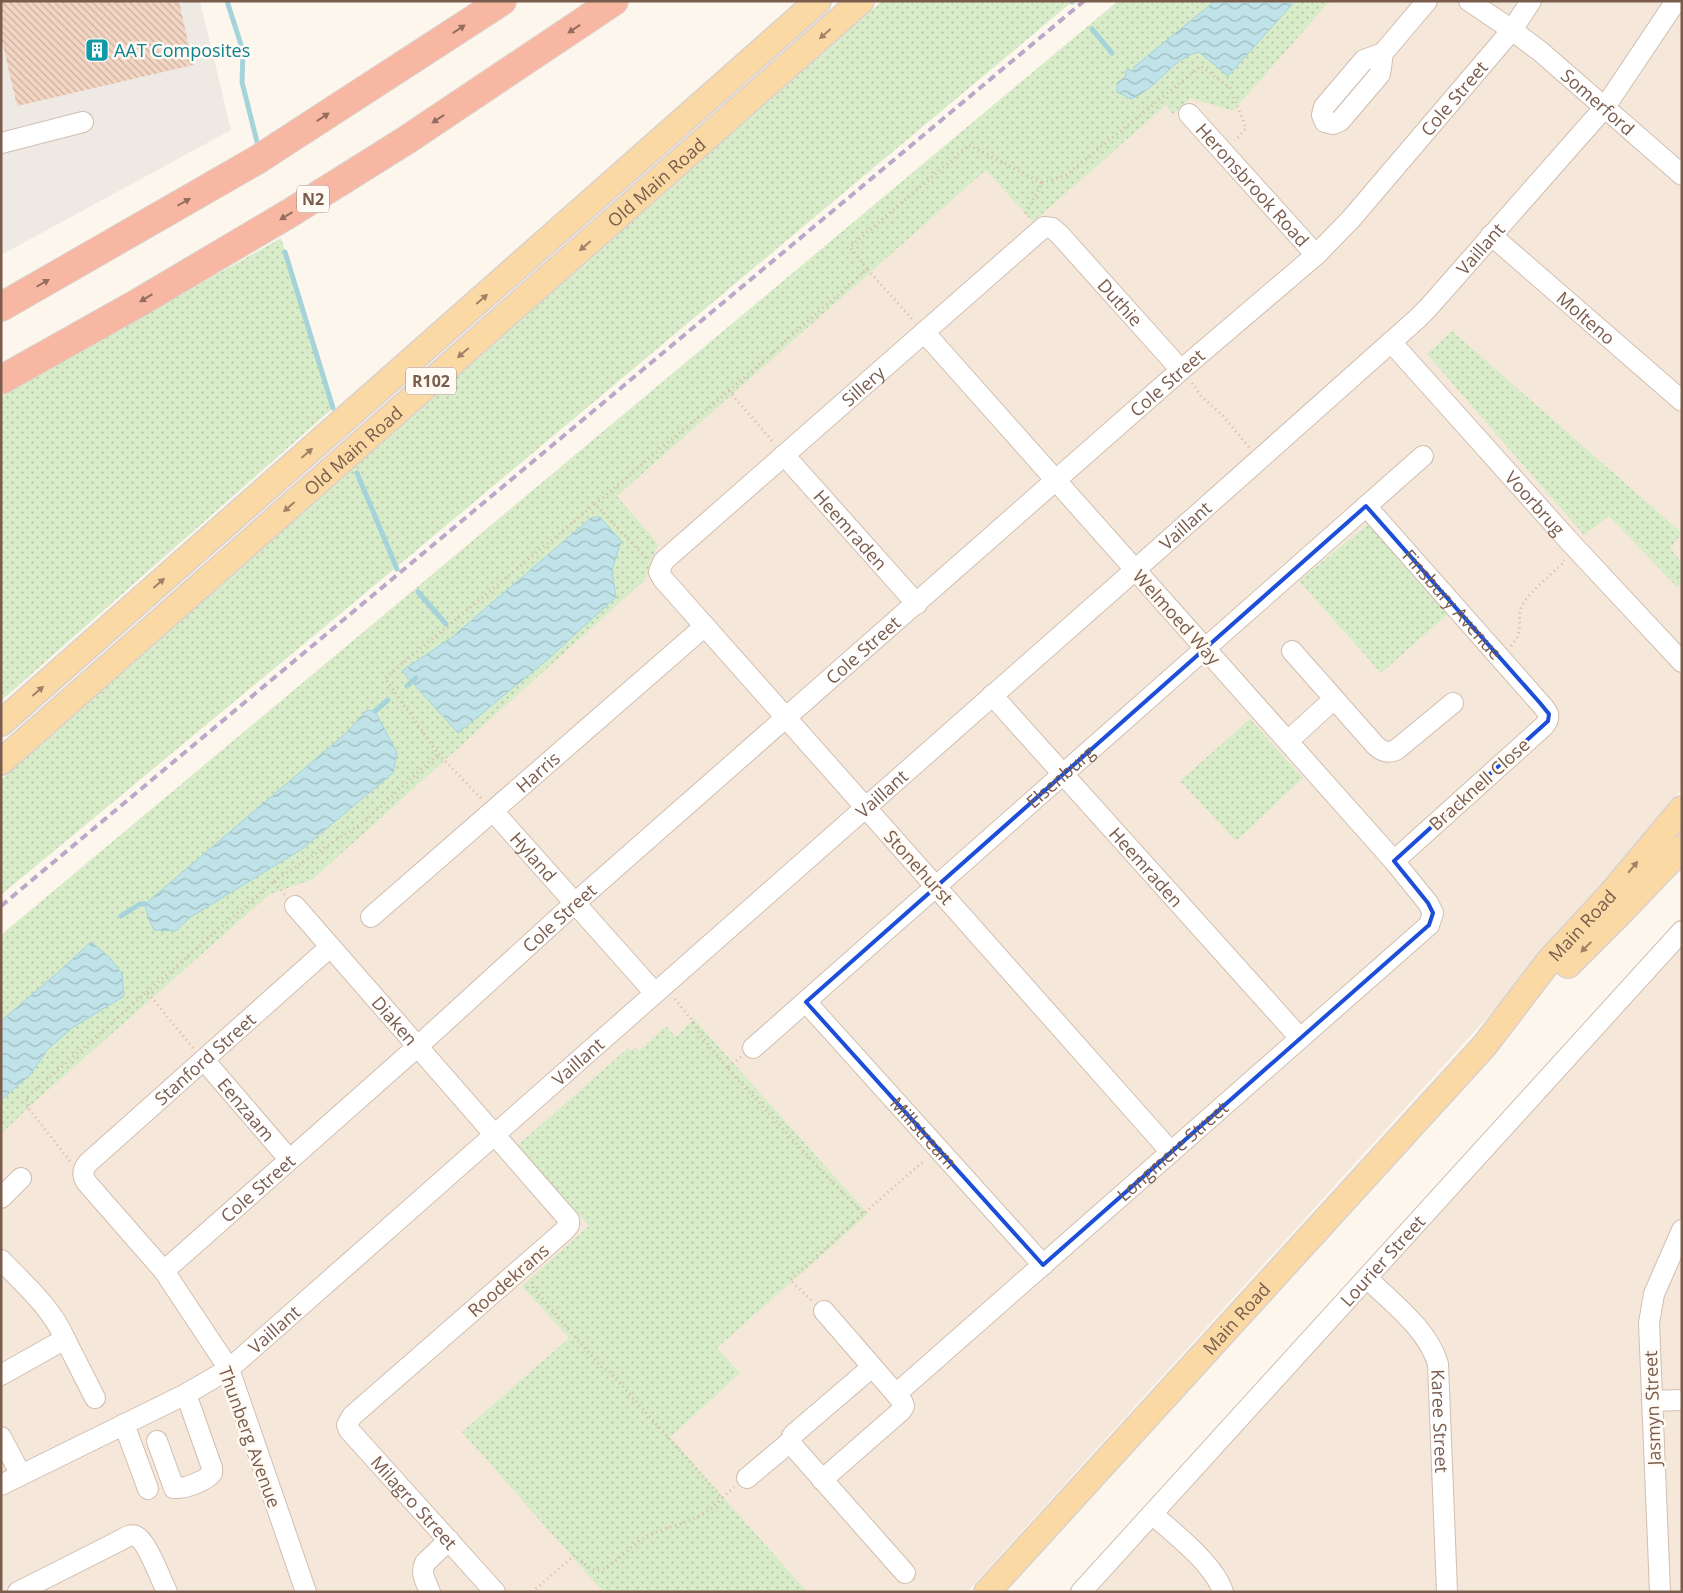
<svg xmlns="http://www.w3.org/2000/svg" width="1683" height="1593" font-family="'Open Sans',sans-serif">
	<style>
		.residential { fill: #f5e8da }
		.industrial { fill: #efe9e4 }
		.grass { fill: url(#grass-dots); fill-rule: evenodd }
		.water { fill: url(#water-waves); stroke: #a5d3da }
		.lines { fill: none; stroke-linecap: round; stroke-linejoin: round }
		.stream { stroke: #a5d3da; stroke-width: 5 }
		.building { fill: url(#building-back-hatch) }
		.minor-casing { stroke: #d1beb0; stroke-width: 22 }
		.major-casing { stroke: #dad1cd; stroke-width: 28 }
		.highway-casing { stroke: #dad1cd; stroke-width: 30 }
		.path { stroke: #d9b8a5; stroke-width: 3; stroke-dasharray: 1 4; stroke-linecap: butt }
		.minor { stroke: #fff; stroke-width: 20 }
		.major { stroke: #fbd9a5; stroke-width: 25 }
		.highway { stroke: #f7b7a3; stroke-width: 28 }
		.rail { stroke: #b9a8c9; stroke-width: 4; stroke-dasharray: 8 5; stroke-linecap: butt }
		.oneway { fill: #936e5e }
		.oneway2 { fill: #a18267 }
		.marked { fill: none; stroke: #1d4ed8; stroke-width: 4; stroke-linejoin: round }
		.labels { text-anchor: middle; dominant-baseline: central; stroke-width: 5; stroke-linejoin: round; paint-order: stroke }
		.shield { fill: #fffaf3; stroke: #a28b7f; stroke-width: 1 }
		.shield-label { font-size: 16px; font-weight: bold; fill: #7a5c4d }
		.culture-label { font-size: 18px; fill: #0d838f; stroke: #fffaf3; text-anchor: start }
		.street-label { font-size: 18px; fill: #7a5c4d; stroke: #fffaf3 }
	</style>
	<defs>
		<pattern id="grass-dots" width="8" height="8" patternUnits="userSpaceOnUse" patternTransform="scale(1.25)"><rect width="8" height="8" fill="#d8ecc9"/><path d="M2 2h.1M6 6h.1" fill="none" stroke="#b4c2a5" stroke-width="1.8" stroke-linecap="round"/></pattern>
		<pattern id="water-waves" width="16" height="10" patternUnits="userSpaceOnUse" patternTransform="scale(1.25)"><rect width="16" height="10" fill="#bfe3e8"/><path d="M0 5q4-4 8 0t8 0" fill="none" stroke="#a0bbbe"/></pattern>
		<pattern id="building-back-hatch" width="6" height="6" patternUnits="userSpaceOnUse" patternTransform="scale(1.25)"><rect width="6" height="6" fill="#f3d5c3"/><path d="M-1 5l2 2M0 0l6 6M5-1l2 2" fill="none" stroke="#cab0a1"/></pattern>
	</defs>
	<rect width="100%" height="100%" fill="#fdf6ec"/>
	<g class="residential">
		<polygon points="1118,1 1682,1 1682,789 1512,990 967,1592 1,1592 1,935"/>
		<polygon points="1682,915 1682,1592 1069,1592 1671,932"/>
	</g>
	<polygon class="industrial" points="1,1 200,1 231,130 1,255"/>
	<g class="grass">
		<polygon points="882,1 1073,1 381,580 1,895 1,780"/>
		<path d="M1118,1H1215L1198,16L1142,95L1188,54L1200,52L1228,76L1295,1H1330L1233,111L1191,98L1173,114L1166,105L1033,222L986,170L617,496L658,544L645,580L313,879L270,894L31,1105L1,1134V1100L30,1075L48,1049L72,1027L124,995L91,942L56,974L1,1021V935ZM591,518L621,541L612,570L616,597L548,659L458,733L403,671L451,638ZM367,710L375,711L379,719L189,918L176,931L145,904L345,734Z"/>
		<polygon points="281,238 333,408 1,701 1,397"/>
		<polygon points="1452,331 1682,533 1670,548 1682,563 1682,582 1677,587 1609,516 1584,535 1427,354"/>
		<polygon points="1368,524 1448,614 1381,673 1299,581"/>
		<polygon points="1250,719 1303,778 1236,841 1180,781"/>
		<polygon points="694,1019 868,1214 717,1348 740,1373 670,1437 807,1592 603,1592 462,1432 569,1338 522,1286 589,1226 517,1146 628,1048 631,1051 636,1047 639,1051 666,1026 676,1037"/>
	</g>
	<g class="water">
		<path d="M1215,1H1295L1228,76L1199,52C1172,58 1157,89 1131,99L1117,92V83L1126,76L1125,73L1128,69L1133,71L1134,67Z"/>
		<polygon points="600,517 621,541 612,570 616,597 548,659 458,733 402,671 451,638 591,518"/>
		<polygon points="367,710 375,711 397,753 393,773 302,849 189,918 176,931 154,930 148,917 145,904 345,734"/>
		<polygon points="91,942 110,958 122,974 124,996 72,1028 48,1049 30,1075 1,1100 1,1021 56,974"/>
	</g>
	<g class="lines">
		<g class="stream">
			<polyline points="227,1 243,51 242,82 258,146"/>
			<polyline points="1072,1 1072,2"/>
			<polyline points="1092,29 1112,53"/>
			<polyline points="285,252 333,408"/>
			<polyline points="357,473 397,569"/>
			<polyline points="418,592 446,624"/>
			<polyline points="407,686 416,678"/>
			<polyline points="375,711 388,700"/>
			<polyline points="121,916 140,904 145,904"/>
		</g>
	</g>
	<polygon class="building" points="1,1 179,1 193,65 17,106 1,36"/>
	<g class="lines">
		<g class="minor-casing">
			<g id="minor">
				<path id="s1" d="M1469,1L1512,30L1541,52L1682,175"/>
				<polyline points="1383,53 1380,74 1340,121 1333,124 1325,122 1322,115 1324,107 1364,60 1383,53 1427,1"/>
				<path id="s2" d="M1189,114L1316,255"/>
				<polyline points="1,143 83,122"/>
				<path id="s3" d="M1491,235L1682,401"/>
				<path id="s4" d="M1391,342L1570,542L1682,662"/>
				<path id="s5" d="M784,455L917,604"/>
				<path id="s6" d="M1366,506L1540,703C1548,712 1552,716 1544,726L1394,861"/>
				<path d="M1292,651L1375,745C1381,751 1387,754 1396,750L1453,703"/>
				<path id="s7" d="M992,695L1300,1038"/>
				<polyline points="1288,741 1334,699"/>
				<path id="s8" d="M493,811L654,992"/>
				<path id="s9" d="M295,906L569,1220V1225L564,1231L352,1416L347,1425L349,1430L495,1592"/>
				<path id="s10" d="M371,917L705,626"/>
				<path id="s11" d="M806,1002L1043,1265"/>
				<path id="s12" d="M753,1048L1423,456"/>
				<path id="s13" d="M204,1060L289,1159"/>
				<path id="s14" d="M1171,1152L663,579L659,572L663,562L667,558L1044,227L1052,228L1060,235L1181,370"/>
				<polyline points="1,1198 21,1178"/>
				<path d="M1,1260C25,1285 51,1307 65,1339L1,1375"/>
				<path id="s15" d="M164,1271L417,1047L575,903L1181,370L1316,255L1351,219L1512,30L1531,1"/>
				<path id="s16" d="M1367,1278C1392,1303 1428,1329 1438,1364L1447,1592"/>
				<polyline points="65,1339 95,1398"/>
				<polyline points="872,1367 795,1433 792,1436 792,1445 905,1573"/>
				<path id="s17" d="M896,1394L1429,925L1433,913L1428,903L1394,861L924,332"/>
				<polyline points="1652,1401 1682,1400"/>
				<polyline points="124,1424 148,1489"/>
				<polyline points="1,1437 21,1475"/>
				<path d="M157,1441L174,1488C185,1489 206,1481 212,1473V1468L186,1394"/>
				<polyline points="747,1478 791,1441"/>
				<polyline points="822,1480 901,1411 904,1406 902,1401 824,1311"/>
				<path id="s18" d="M1,1485L186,1394L229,1369L1135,570L1417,319L1428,308L1605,107L1676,1"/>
				<path d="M1152,1514C1173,1532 1215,1565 1223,1592"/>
				<path d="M18,1592L121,1540C126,1537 130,1534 136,1536C147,1541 161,1580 167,1592"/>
				<path id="s19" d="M306,1592L229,1369L164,1271L87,1183C82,1176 82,1170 88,1163L330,947"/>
				<path d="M430,1592C426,1582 420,1573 425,1563L449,1540"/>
				<path id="s20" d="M1081,1592L1682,931"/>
				<polyline points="1660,1592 1649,1323 1654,1294 1682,1230"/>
			</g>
		</g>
		<g class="major-casing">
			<g id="major">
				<polyline points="1,723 818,1"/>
				<path id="s21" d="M1,762L861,1"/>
				<polyline points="1568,965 1620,913 1682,848"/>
				<path id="s22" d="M987,1592L1485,1045L1549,961L1610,895L1682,809"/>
			</g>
		</g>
		<g class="highway-casing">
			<g id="highway">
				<polyline points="1,307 257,160 502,1"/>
				<polyline points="1,380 138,303 290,213 405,141 614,1"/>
			</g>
		</g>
		<g class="path">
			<polyline points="1042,183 1066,175 1201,66 1230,88 1246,128 1235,141"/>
			<polyline points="867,269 850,247 969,145 1042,183 1026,213 1029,217"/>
			<polyline points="1192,383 1201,396 1223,416 1249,447"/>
			<polyline points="729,391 867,269 913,320"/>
			<polyline points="595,504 729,391 773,442"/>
			<path d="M1511,646C1526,629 1515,623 1522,606C1527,594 1553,573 1563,563L1564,560"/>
			<polyline points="481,798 438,754 385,678 595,504 647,559"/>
			<polyline points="274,881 365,821 438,754"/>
			<polyline points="147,992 274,881 285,895"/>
			<polyline points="675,999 691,1019 702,1037 727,1068"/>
			<polyline points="741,1057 727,1068 817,1166 863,1214 925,1160"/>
			<polyline points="70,1161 29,1109 26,1098 147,992 193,1048"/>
			<polyline points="532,1282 533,1288 602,1368 609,1371 722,1498 734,1487"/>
			<polyline points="811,1300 790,1280 863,1214"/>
			<path d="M532,1592L575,1555C581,1560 588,1570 597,1570C610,1571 631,1545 644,1538C670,1524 702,1523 722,1498"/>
		</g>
		<use href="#minor" class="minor"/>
		<use href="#major" class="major"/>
		<use href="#highway" class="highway"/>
		<polyline class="rail" points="1,906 1084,1"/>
	</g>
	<defs><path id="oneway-solid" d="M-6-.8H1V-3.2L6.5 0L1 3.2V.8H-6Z" transform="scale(1.25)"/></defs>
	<g class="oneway">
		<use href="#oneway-solid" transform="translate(459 29) rotate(-33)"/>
		<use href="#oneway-solid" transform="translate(574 29) rotate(146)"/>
		<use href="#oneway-solid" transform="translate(323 117) rotate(-33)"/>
		<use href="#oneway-solid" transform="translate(438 119) rotate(146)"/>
		<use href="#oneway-solid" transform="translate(184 202) rotate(-30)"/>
		<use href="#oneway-solid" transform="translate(286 216) rotate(149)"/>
		<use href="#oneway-solid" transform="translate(43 283) rotate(-30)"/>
		<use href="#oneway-solid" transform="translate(146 298) rotate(149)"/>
	</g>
	<g class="oneway2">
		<use href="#oneway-solid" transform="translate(825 34) rotate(139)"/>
		<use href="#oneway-solid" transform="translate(585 246) rotate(139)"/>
		<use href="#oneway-solid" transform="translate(482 299) rotate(-41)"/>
		<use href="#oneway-solid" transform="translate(463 353) rotate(139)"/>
		<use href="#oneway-solid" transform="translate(307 453) rotate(-41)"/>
		<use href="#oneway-solid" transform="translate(289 507) rotate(139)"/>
		<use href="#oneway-solid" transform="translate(159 583) rotate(-41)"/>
		<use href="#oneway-solid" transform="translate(38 691) rotate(-41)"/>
		<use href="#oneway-solid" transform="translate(1633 867) rotate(-50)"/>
		<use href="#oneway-solid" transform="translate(1586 947) rotate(135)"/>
	</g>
	<path class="marked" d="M1366,506L1540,703L1549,714L1548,721L1394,861L1428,903L1433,913L1429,925L1043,1265L806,1002Z"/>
	<defs>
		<g id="building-square" transform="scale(1.25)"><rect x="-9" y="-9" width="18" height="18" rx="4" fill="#0f9aa8" stroke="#fffaf3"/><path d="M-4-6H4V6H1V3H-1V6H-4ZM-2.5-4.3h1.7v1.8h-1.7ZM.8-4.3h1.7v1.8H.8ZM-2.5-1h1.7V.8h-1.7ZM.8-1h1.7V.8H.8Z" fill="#fff"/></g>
	</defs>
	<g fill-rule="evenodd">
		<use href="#building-square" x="97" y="50"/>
	</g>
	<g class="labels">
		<g class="shield">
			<rect x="297" y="185.5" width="32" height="27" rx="4"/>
			<rect x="406" y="367.5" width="50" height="27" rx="4"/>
		</g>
		<g class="shield-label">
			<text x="313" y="199">N2</text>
			<text x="431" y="381">R102</text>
		</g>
		<g class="culture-label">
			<text x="114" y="50">AAT Composites</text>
		</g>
		<g class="street-label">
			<text stroke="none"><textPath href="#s15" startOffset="1745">Cole Street</textPath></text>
			<text stroke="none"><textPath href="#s1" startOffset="164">Somerford</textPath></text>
			<text stroke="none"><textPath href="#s21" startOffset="875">Old Main Road</textPath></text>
			<text stroke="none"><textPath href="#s2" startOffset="95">Heronsbrook Road</textPath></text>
			<text stroke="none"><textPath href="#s18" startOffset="1936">Vaillant</textPath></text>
			<text stroke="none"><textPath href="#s14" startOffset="1401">Duthie</textPath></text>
			<text stroke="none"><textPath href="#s3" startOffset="126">Molteno</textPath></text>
			<text stroke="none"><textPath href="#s15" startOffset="1340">Cole Street</textPath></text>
			<text stroke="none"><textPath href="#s14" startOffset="1051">Sillery</textPath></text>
			<text stroke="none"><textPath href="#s21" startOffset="470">Old Main Road</textPath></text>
			<text stroke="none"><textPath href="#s4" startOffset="216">Voorbrug</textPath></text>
			<text stroke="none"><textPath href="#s18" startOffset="1531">Vaillant</textPath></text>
			<text stroke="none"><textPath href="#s5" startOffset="100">Heemraden</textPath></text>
			<text stroke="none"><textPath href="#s6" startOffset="131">Finsbury Avenue</textPath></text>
			<text transform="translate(1177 617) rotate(48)">Welmoed Way</text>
			<text stroke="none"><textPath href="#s15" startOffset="935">Cole Street</textPath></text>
			<text stroke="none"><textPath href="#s10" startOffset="221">Harris</textPath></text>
			<text stroke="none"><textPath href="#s12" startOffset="410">Elsenburg</textPath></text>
			<text transform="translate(1479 784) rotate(-42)">Bracknell Close</text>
			<text stroke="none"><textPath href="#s18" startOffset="1126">Vaillant</textPath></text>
			<text stroke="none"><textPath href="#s8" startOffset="61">Hyland</textPath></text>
			<text stroke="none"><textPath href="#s7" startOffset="231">Heemraden</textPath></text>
			<text transform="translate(919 867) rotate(48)">Stonehurst</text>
			<text stroke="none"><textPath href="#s15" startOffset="530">Cole Street</textPath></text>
			<text stroke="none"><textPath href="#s22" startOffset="894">Main Road</textPath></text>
			<text stroke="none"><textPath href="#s9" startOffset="152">Diaken</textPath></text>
			<text stroke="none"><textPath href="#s19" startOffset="649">Stanford Street</textPath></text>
			<text stroke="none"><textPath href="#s18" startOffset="721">Vaillant</textPath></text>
			<text stroke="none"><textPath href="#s13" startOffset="65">Eenzaam</textPath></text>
			<text stroke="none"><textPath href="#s11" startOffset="176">Millstream</textPath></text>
			<text stroke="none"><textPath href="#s17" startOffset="368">Longmere Street</textPath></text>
			<text stroke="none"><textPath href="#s15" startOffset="125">Cole Street</textPath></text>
			<text stroke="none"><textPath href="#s20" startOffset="448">Lourier Street</textPath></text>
			<text transform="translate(508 1280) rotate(-41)">Roodekrans</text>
			<text stroke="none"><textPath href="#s22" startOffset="370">Main Road</textPath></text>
			<text stroke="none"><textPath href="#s18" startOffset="316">Vaillant</textPath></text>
			<text transform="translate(1652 1408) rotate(-92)">Jasmyn Street</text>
			<text stroke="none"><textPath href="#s16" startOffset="170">Karee Street</textPath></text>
			<text transform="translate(250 1437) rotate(70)">Thunberg Avenue</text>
			<text stroke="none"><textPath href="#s9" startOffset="824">Milagro Street</textPath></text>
		</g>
	</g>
	<rect width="1683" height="1593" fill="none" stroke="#7a5c4d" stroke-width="5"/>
</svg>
